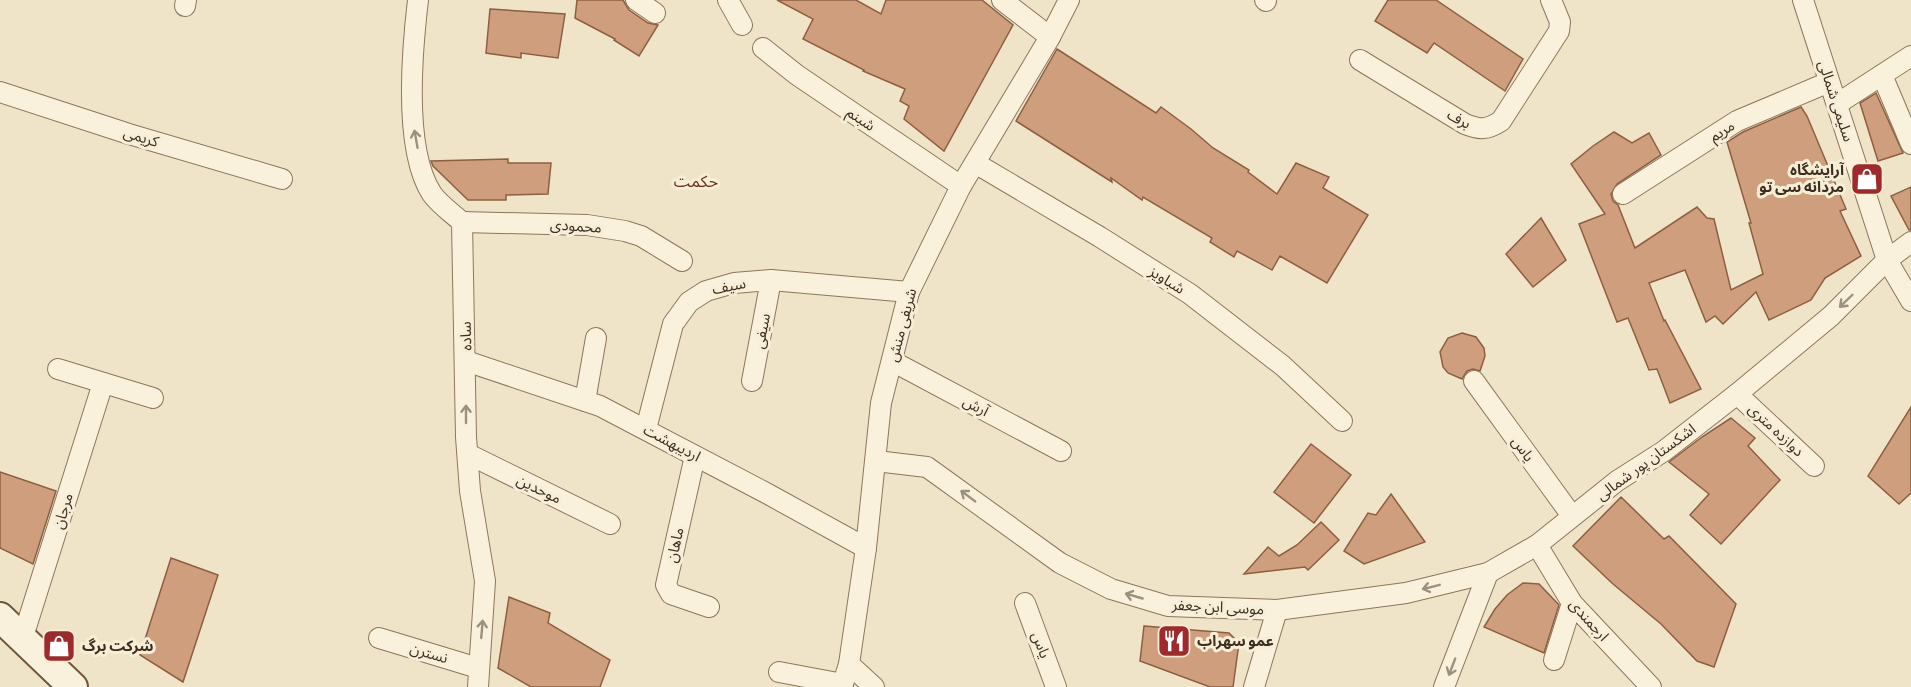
<svg xmlns="http://www.w3.org/2000/svg" width="1911" height="687" font-family="Bitter,'Noto Sans Arabic',serif">
	<style>
		.building { fill: #cf9f7d; stroke: #8d5f41; stroke-width: 1.5 }
		.lines { fill: none; stroke-linecap: round; stroke-linejoin: round }
		.minor-casing { stroke: #8d765c; stroke-width: 22 }
		.secondary-casing { stroke: #6f573f; stroke-width: 32 }
		.minor { stroke: #faf1dc; stroke-width: 20 }
		.secondary { stroke: #faf1dc; stroke-width: 28 }
		.oneway { stroke: #9c907e }
		.labels { text-anchor: middle; dominant-baseline: central; stroke-width: 6; stroke-linejoin: round; paint-order: stroke }
		.street-label { font-size: 15px; fill: #3d2e20; stroke: #f7eed8 }
		.poi-label { font-size: 15px; font-weight: bold; fill: #3d2e20; stroke: #f7eed8; text-anchor: start }
		.neighbourhood-label { font-size: 16px; fill: #6b2e1e; stroke: #f7eed8 }
	</style>
	<rect width="100%" height="100%" fill="#f0e4c8"/>
	<g class="building">
		<polygon points="577,0 623,0 629,10 648,23 658,25 639,56 614,40 615,39 575,18"/>
		<polygon points="777,0 856,0 881,14 886,0 982,0 1013,25 944,151 904,119 909,106 900,101 905,89 863,71 864,70 803,39 813,19"/>
		<polygon points="1388,0 1436,0 1523,59 1505,91 1434,43 1427,53 1375,21"/>
		<polygon points="490,9 565,14 558,58 521,53 521,58 486,53"/>
		<polygon points="1057,49 1156,113 1161,107 1191,129 1213,148 1249,170 1248,172 1277,194 1296,163 1329,177 1323,188 1368,215 1327,283 1280,256 1272,270 1237,251 1234,257 1210,242 1212,238 1143,197 1142,200 1111,178 1112,182 1016,121"/>
		<polygon points="1876,93 1903,153 1878,161 1860,103"/>
		<polygon points="1801,107 1807,116 1846,209 1840,211 1861,256 1825,278 1811,300 1769,320 1756,292 1723,324 1715,316 1706,322 1685,270 1649,283 1664,321 1665,320 1701,389 1670,403 1657,369 1649,370 1628,318 1617,322 1579,224 1605,214 1571,164 1593,146 1614,132 1632,143 1649,133 1661,155 1617,184 1611,194 1613,201 1618,205 1635,248 1697,207 1707,218 1714,219 1731,290 1763,274 1749,223 1751,223 1727,142 1743,132"/>
		<polygon points="508,159 508,163 551,163 548,194 506,195 506,200 468,200 433,166 431,161"/>
		<polygon points="1911,187 1911,230 1909,230 1891,196"/>
		<polygon points="1541,218 1566,260 1533,287 1506,254"/>
		<polygon points="1462,333 1476,337 1484,348 1485,356 1480,371 1473,369 1467,371 1462,379 1448,373 1443,367 1440,352 1448,338"/>
		<polygon points="1911,407 1911,493 1899,504 1868,476"/>
		<polygon points="1731,418 1755,438 1748,446 1780,480 1721,544 1690,515 1709,494 1669,462 1702,437"/>
		<polygon points="1311,444 1351,475 1314,523 1274,492"/>
		<polygon points="0,472 56,491 33,564 0,548"/>
		<polygon points="1391,494 1425,542 1364,564 1344,551 1368,513 1376,515"/>
		<polygon points="1621,497 1664,539 1669,536 1736,604 1714,667 1697,661 1661,624 1613,584 1573,546"/>
		<polygon points="1321,522 1339,540 1308,570 1305,567 1244,574 1268,547 1279,556 1297,545"/>
		<polygon points="171,558 218,575 183,682 140,655"/>
		<polygon points="1523,583 1539,584 1559,605 1544,653 1484,627 1495,609 1507,595"/>
		<polygon points="509,597 550,613 548,623 610,660 600,687 531,687 498,668"/>
		<polygon points="1144,626 1229,633 1239,643 1233,687 1210,687 1140,661"/>
	</g>
	<g class="lines">
		<g class="minor-casing">
			<g id="minor">
				<path d="M418,0C412,51 403,150 432,194C439,204 453,214 462,222L466,437L470,491L485,581L478,687"/>
				<polyline points="636,0 655,13"/>
				<polyline points="728,0 742,25"/>
				<polyline points="1002,0 1050,37"/>
				<polyline points="1265,0 1266,1"/>
				<polyline points="1803,0 1887,260 1911,301"/>
				<polyline points="185,6 186,0"/>
				<polyline points="763,48 797,75 961,186"/>
				<path d="M1360,60L1465,124C1480,130 1487,130 1501,121L1559,31L1560,22L1551,0"/>
				<polyline points="1882,75 1911,144"/>
				<polyline points="0,92 129,134 282,179"/>
				<polyline points="1837,104 1911,56"/>
				<polyline points="975,163 1100,237 1190,294 1283,366 1342,421"/>
				<polyline points="1623,194 1737,121 1829,82"/>
				<polyline points="462,222 587,225 625,231 641,236 682,261"/>
				<polyline points="466,361 600,406 768,494 866,548"/>
				<polyline points="892,361 1061,451"/>
				<polyline points="58,369 153,398"/>
				<polyline points="752,381 771,280"/>
				<polyline points="1474,381 1572,516"/>
				<polyline points="1737,394 1814,466"/>
				<polyline points="585,401 596,338"/>
				<polyline points="646,429 673,324 689,302 706,291 734,283 771,280 909,292"/>
				<polyline points="468,454 610,524"/>
				<polyline points="695,456 666,585 671,594 709,607"/>
				<polyline points="876,461 927,467 1060,563 1111,589 1168,606 1277,610 1406,593 1488,573 1537,545 1617,481 1664,451 1737,394 1831,316 1887,260 1911,242"/>
				<polyline points="1537,545 1572,603 1651,687"/>
				<polyline points="1025,603 1056,687"/>
				<polyline points="379,638 478,668"/>
				<polyline points="22,640 103,383"/>
				<polyline points="1554,660 1572,603"/>
				<polyline points="849,664 874,687"/>
				<polyline points="779,672 843,684"/>
				<polyline points="842,687 849,664 866,548 881,403 909,292 961,186 1050,37 1069,0"/>
				<polyline points="1254,687 1277,610"/>
				<polyline points="1444,687 1488,573"/>
			</g>
		</g>
		<g class="secondary-casing">
			<polyline id="secondary" points="0,617 73,687"/>
		</g>
		<use href="#minor" class="minor"/>
		<use href="#secondary" class="secondary"/>
	</g>
	<defs><path id="oneway-shaft" d="M-6 0H5M1.5-3L5.5 0L1.5 3" fill="none" stroke-width="1.6" stroke-linecap="round" stroke-linejoin="round" transform="scale(1.5)"/></defs>
	<g class="oneway">
		<use href="#oneway-shaft" transform="translate(416 139) rotate(-100)"/>
		<use href="#oneway-shaft" transform="translate(1846 301) rotate(136)"/>
		<use href="#oneway-shaft" transform="translate(466 414) rotate(-90)"/>
		<use href="#oneway-shaft" transform="translate(968 496) rotate(-143)"/>
		<use href="#oneway-shaft" transform="translate(1431 587) rotate(166)"/>
		<use href="#oneway-shaft" transform="translate(1134 596) rotate(-164)"/>
		<use href="#oneway-shaft" transform="translate(482 629) rotate(-85)"/>
		<use href="#oneway-shaft" transform="translate(1452 667) rotate(111)"/>
	</g>
	<defs>
		<g id="shop-square" transform="scale(1.725)"><rect x="-9" y="-9" width="18" height="18" rx="4" fill="#9e2a2b" stroke="#f7eed8"/><path d="M-5-2.5h2.3a2.7 3.5 0 0 1 5.4 0H5L5.5 6h-11ZM-1.5-2.5h3a1.5 2.3 0 0 0-3 0Z" fill="#fff"/></g>
		<g id="restaurant-square" transform="scale(1.725)"><rect x="-9" y="-9" width="18" height="18" rx="4" fill="#9e2a2b" stroke="#f7eed8"/><path d="M-5-6h1v4h1v-4h1v4h1v-4h1v5L-1.5 .5V6h-2V.5L-5-1ZM5-6V6H3V1.5H1.5Q1.5-4 5-6Z" fill="#fff"/></g>
	</defs>
	<g fill-rule="evenodd">
		<use href="#shop-square" x="1867" y="179"/>
		<use href="#restaurant-square" x="1174" y="641"/>
		<use href="#shop-square" x="59" y="646"/>
	</g>
	<g class="labels">
		<g class="street-label">
			<text transform="translate(1836 101) rotate(72)">سلیمی شمالی</text>
			<text transform="translate(861 119) rotate(34)">شبنم</text>
			<text transform="translate(1459 119) rotate(29)">برف</text>
			<text transform="translate(1722 131) rotate(-32)">مریم</text>
			<text transform="translate(141 137) rotate(17)">کریمی</text>
			<text transform="translate(576 226) rotate(4)">محمودی</text>
			<text transform="translate(1167 280) rotate(32)">شباویز</text>
			<text transform="translate(729 286) rotate(-11)">سیف</text>
			<text transform="translate(902 325) rotate(-75)">شریفی منش</text>
			<text transform="translate(762 331) rotate(-79)">سیفی</text>
			<text transform="translate(466 336) rotate(-92)">ساده</text>
			<text transform="translate(976 406) rotate(28)">آرش</text>
			<text transform="translate(1776 430) rotate(43)">دوازده متری</text>
			<text transform="translate(672 443) rotate(28)">اردیبهشت</text>
			<text transform="translate(1523 449) rotate(54)">یاس</text>
			<text transform="translate(1646 462) rotate(-36)">اشکستان پور شمالی</text>
			<text transform="translate(539 489) rotate(26)">موحدین</text>
			<text transform="translate(63 511) rotate(-73)">مرجان</text>
			<text transform="translate(675 545) rotate(-77)">ماهان</text>
			<text transform="translate(1218 607) rotate(3)">موسی ابن جعفر</text>
			<text transform="translate(1589 620) rotate(48)">ارجمندی</text>
			<text transform="translate(1041 645) rotate(69)">یاس</text>
			<text transform="translate(429 653) rotate(17)">نسترن</text>
		</g>
		<g class="poi-label">
			<text x="1844" y="170" text-anchor="end">آرایشگاه<tspan x="1844" dy="17">مردانه سی تو</tspan></text>
			<text x="1197" y="641">عمو سهراب</text>
			<text x="82" y="646">شرکت برگ</text>
		</g>
		<g class="neighbourhood-label">
			<text x="696" y="181">حکمت</text>
		</g>
	</g>
</svg>
